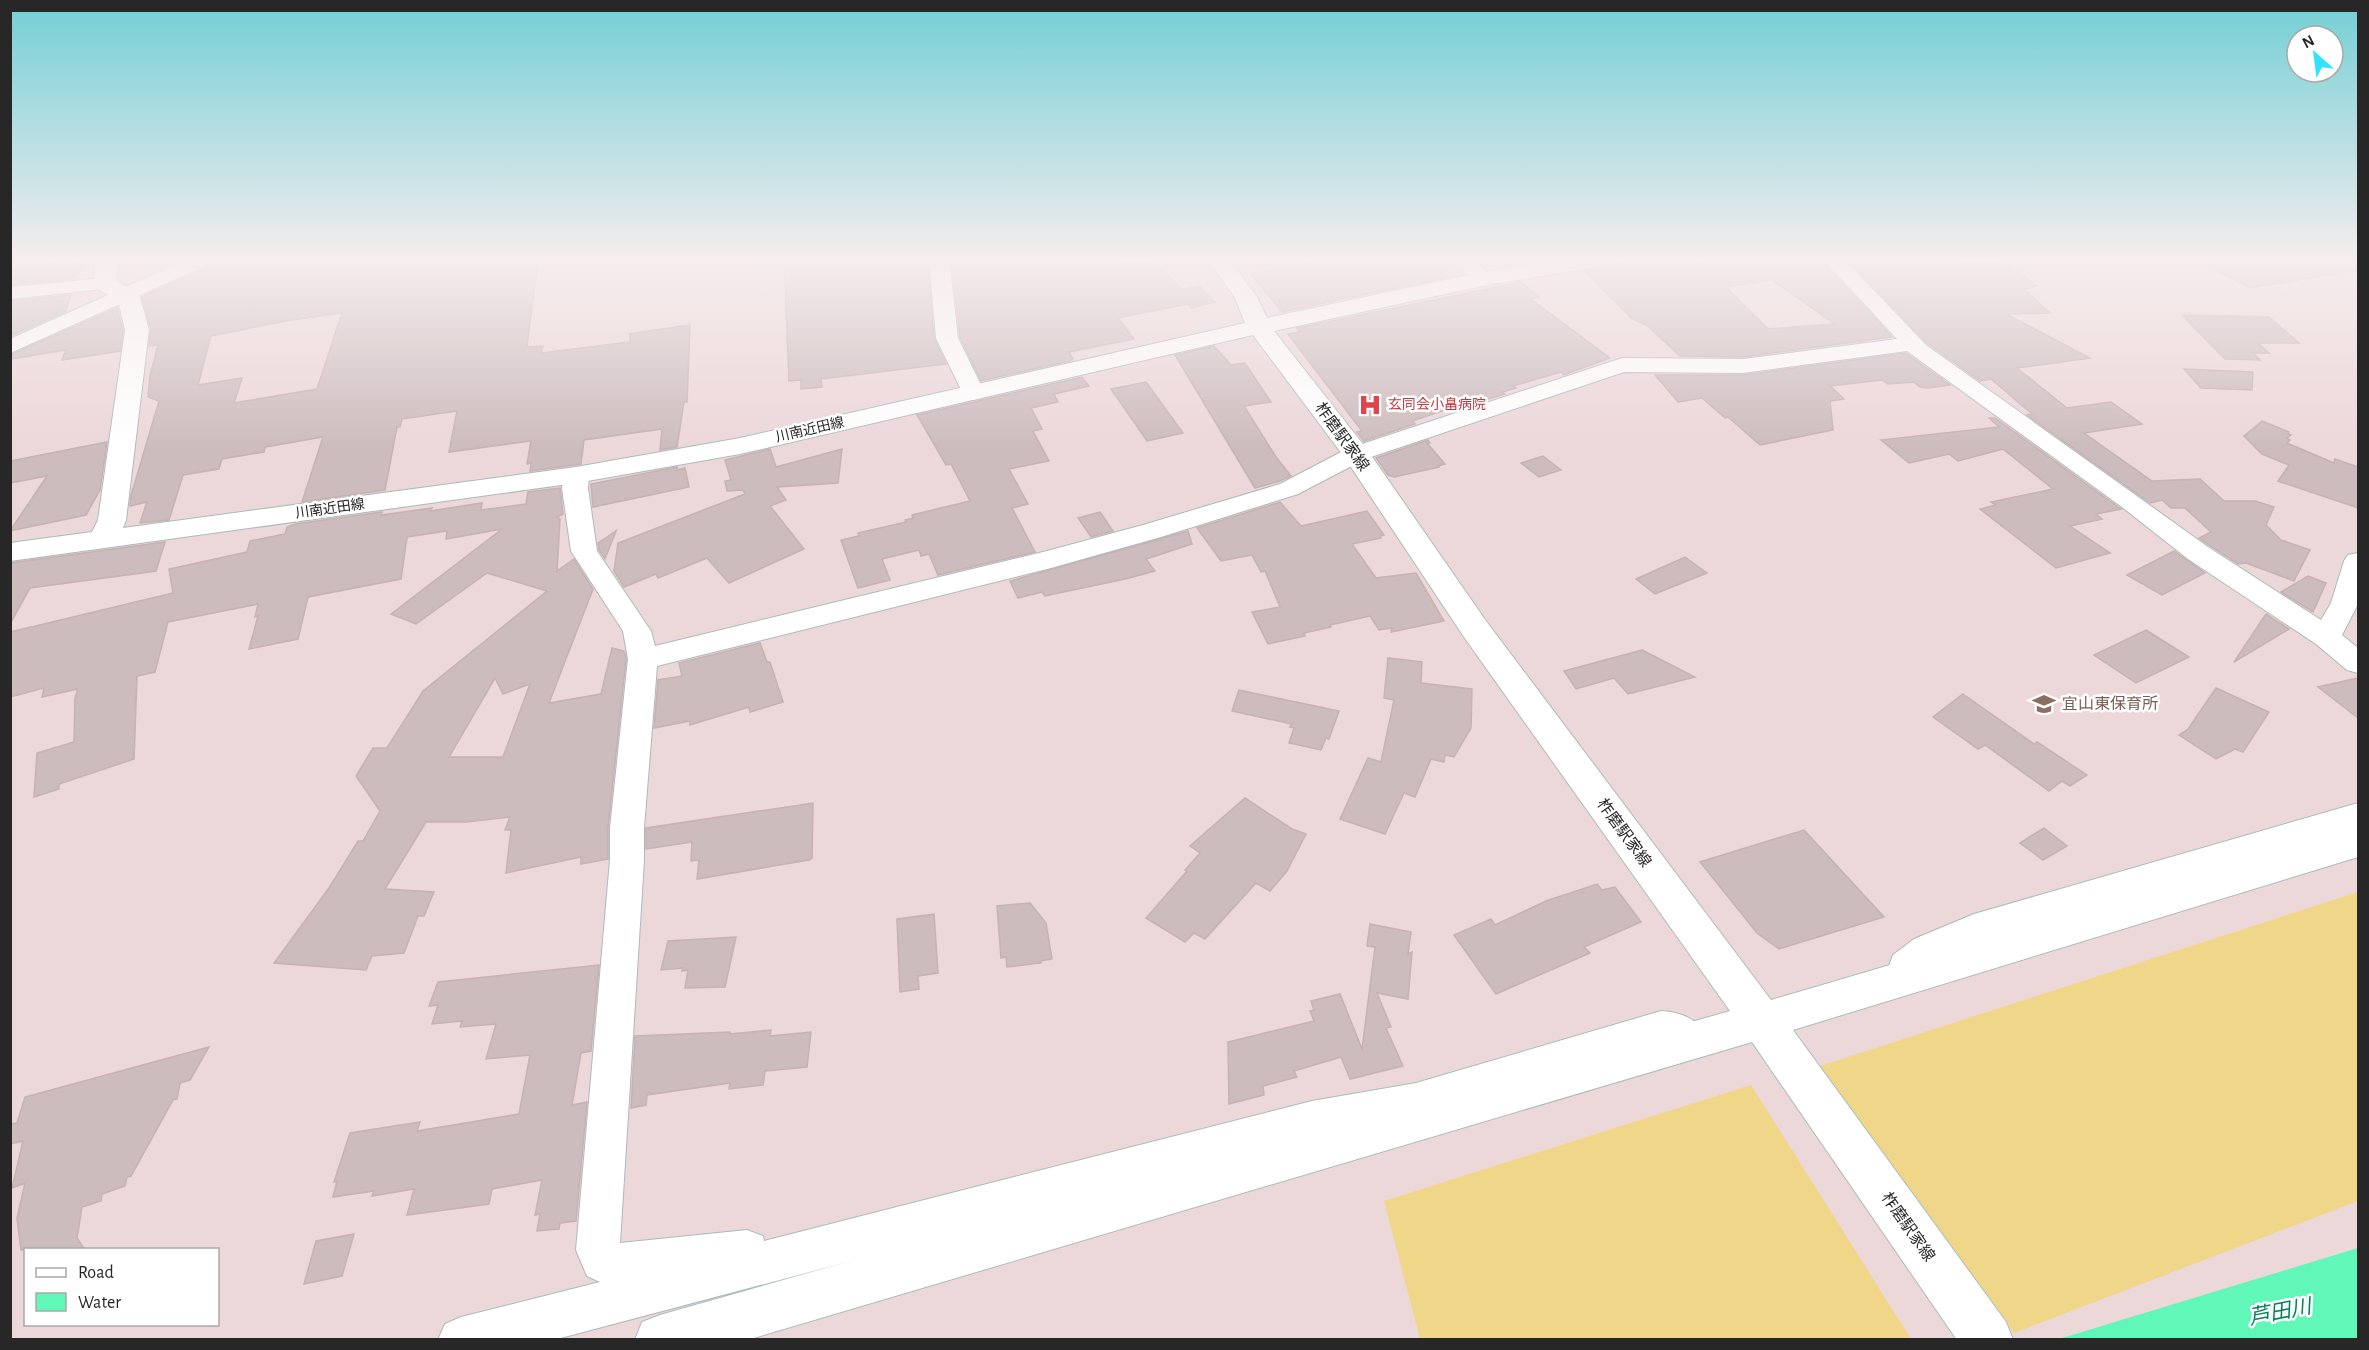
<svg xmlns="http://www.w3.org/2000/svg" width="2369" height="1350" font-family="'Alegreya Sans','Noto Sans JP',sans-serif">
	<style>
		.pitch { fill: #f0d689 }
		.water { fill: #61f7b9 }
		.building { fill: #ccbcbe; stroke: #c7b1b2; stroke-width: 1.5; fill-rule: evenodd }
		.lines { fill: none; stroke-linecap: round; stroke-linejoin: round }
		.street-casing { stroke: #acbabd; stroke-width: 2 }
		.secondary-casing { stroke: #acbabd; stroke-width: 2 }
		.street { fill: #fff; fill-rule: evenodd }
		.secondary { fill: #fff; fill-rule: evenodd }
		.labels { text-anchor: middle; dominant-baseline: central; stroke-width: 5; stroke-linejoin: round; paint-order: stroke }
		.far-health-label { font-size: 14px; fill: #be3a42; stroke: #fff; text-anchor: start }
		.far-street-label { font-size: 14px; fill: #272727; stroke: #fff }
		.street-label { font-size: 16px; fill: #272727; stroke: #fff }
		.education-label { font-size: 16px; fill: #785e54; stroke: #fff; text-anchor: start }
		.near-water-label { font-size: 21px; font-style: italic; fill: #068359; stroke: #fff }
	</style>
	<rect width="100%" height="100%" fill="#ecd7d9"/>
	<g class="pitch">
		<polygon points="2358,892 2358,1201 2014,1333 1820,1066"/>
		<polygon points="1751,1085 1911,1339 1420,1339 1384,1201"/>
	</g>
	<polygon class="water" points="2358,1248 2358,1339 2059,1339"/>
	<g class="building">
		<path d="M217,259H538L527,347L543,346L541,353L630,342V334L690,325L687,402H684L677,447L660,450L662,429L584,440L581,464L530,471L531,463L527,464L531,441L449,452L457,411L402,419L400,427H397L385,490L302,502L323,437L265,447L264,452L222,459L219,469L183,475L169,520L140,523L147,502L130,506L131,496L159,401L148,397L150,376L158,345L149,346L151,329L142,297L213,265ZM342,313L317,389L234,403L242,378L198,385L211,336L285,321Z"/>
		<polygon points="784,259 927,259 934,338 946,364 821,379 822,387 801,389 801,380 789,381"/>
		<polygon points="996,259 1118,259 1118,263 1155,262 1182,290 1199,286 1215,302 1191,308 1188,304 1118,318 1134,339 1069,352 1073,359 1069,361 981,381 960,337 952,267 995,266"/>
		<polygon points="1330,259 1427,259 1448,277 1282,312 1251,274"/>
		<path d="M1640,259H1664L1676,268L1724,259H1778L1782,262L1821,260L1892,337L1743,357L1680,356L1648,326L1631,318L1585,271ZM1772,280L1835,324L1768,329L1726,287Z"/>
		<polygon points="1847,259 1953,259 1959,264 1999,263 2004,266 2010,266 2037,286 2024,289 2050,313 2006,314 2090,358 2017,368 2067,408 2111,402 2142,424 2084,433 2152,481 2200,479 2224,501 2255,501 2274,507 2266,525 2281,540 2310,550 2294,581 2246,563 2238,564 2209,545 2199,538 2211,532 2185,508 2171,508 2162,500 2150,503 2027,415 2032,414 1991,379 1980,381 1927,343"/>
		<polygon points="2194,259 2358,259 2358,270 2250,288"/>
		<polygon points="71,260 69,264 82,262 76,278 10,285 10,270"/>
		<polygon points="1521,282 1539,297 1531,299 1610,358 1564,375 1561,372 1513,386 1516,388 1502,392 1505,394 1481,401 1479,399 1412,421 1415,424 1364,441 1357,432 1362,431 1288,334 1300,332 1297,328"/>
		<polygon points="71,295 65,312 10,336 10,301"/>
		<polygon points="117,308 123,330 120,351 62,360 66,350 10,359 10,355"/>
		<polygon points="2182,315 2269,317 2299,343 2258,343 2269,353 2253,353 2260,360 2225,359"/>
		<polygon points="1214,346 1231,365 1245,363 1271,402 1244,406 1276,457 1291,476 1280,481 1255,488 1175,355"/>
		<polygon points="1906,353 1950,385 1928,388 1920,387 1914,382 1888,384 1882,380 1830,386 1844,399 1830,401 1833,430 1760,445 1728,417 1725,418 1702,398 1678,402 1655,375 1743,375"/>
		<polygon points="2184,369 2253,372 2252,390 2201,388"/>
		<polygon points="1082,377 1089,386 1054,394 1058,402 1031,408 1042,429 1033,431 1049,461 1009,469 1028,504 1012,508 1035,552 938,575 929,554 921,556 919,550 882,559 890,580 858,588 841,540 859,536 858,533 906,522 905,520 913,518 912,515 970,501 951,464 946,465 917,415"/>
		<polygon points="1146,382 1183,433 1147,441 1111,389"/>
		<polygon points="1989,418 1995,418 2121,509 2096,514 2102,519 2070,526 2110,553 2056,568 1980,509 1996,505 1991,502 2053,489 2003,449 1958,461 1949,454 1909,463 1881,440 1999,427"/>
		<polygon points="2262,421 2289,432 2288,434 2291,435 2287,438 2290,440 2287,443 2334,463 2335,459 2358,467 2358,508 2278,481 2289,465 2262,454 2244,436"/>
		<polygon points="1428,440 1430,443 1427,443 1445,464 1438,466 1439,467 1394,477 1388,475 1376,458"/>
		<polygon points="107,442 100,490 86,515 10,531 47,476 10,483 10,461"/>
		<polygon points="770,449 776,467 842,449 838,483 777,487 786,500 770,506 804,549 729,583 707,558 658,578 656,574 624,587 614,571 618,543 745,494 743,490 727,491 725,481 731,480 725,460"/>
		<polygon points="1543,456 1561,470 1539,477 1521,463"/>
		<polygon points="677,467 677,470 685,468 689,487 593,507 591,484"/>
		<path d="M560,488L563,514L557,517L560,519L557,571L574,559L593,589L549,703L601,694L612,648L624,651L626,659L608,828V859L581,864V857L506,873L511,830H505L510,817L466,822H426L385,889L434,892L424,916H418L404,953L372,956L366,970L274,963L329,888L358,841H363L380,811L356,776L373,748H387L423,691L547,591L487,573L416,624L391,614L502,529L446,539L447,531L407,537L401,579L308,597L298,639L249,649L258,616L255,617L258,604L168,622L155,672L137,676L134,759L59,784V789L34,797L37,753L74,742L75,698L78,689L42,697L44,688L10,697V632L173,593L169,569L247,552L250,541L285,534L287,527L295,524L382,512L381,515L432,508L430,511L482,503L481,510L526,504L528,492ZM495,678L503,694L530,684L503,757H449Z"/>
		<polygon points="1280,502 1301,526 1367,511 1384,535 1380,536 1381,538 1352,544 1376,578 1416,573 1444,621 1391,632 1392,628 1379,630 1370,616 1330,625 1331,627 1304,633 1305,636 1268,644 1252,612 1280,607 1265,571 1261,572 1252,555 1221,561 1197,528"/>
		<polygon points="1100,512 1113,531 1091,537 1078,518"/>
		<polygon points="616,531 605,559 599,550 598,543"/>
		<polygon points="1188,531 1192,544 1146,559 1155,571 1125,579 1045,596 1042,592 1018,598 1010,581"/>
		<polygon points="165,542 156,571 30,588 10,624 10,563"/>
		<polygon points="2174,551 2205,573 2162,595 2127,575"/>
		<polygon points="1685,557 1707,573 1655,594 1636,579"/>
		<polygon points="2308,576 2326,583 2313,612 2281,592"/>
		<polygon points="2266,614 2289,629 2234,662"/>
		<polygon points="2146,630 2189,657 2136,683 2094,655"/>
		<polygon points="760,643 767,662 770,662 783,702 750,712 749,707 690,725 690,721 654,728 658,680 682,676 679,663"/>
		<polygon points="1642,650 1695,677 1628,694 1614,678 1576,689 1564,671"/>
		<polygon points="1388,658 1422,662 1421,683 1472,689 1471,728 1454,757 1445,755 1444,762 1431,759 1415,797 1404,793 1385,834 1340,819 1368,758 1381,762 1394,700 1384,698"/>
		<polygon points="2358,678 2358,718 2318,687"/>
		<polygon points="2216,688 2269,712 2243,752 2235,749 2216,759 2179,735 2188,729"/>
		<polygon points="1239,690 1339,711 1329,739 1326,738 1321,750 1289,743 1294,728 1290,727 1292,724 1232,711"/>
		<polygon points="1963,694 2034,744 2037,742 2087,775 2070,786 2062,781 2049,791 1985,745 1978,749 1933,717"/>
		<polygon points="1245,798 1292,829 1306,834 1287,871 1270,891 1256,883 1205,939 1194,933 1185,942 1146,918 1187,871 1185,870 1200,853 1190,846"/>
		<polygon points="813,803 812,858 809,860 697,879 699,860 691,861 692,842 646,849 646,828"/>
		<polygon points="2044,828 2067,846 2043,860 2020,843"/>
		<polygon points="1804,830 1884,917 1779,949 1757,933 1700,862"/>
		<polygon points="1597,884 1602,890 1615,887 1641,922 1584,947 1590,953 1496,994 1454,935 1491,919 1495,925 1546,901"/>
		<polygon points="1030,903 1046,923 1052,959 1040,961 1041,963 1007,967 1006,957 1001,958 997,906"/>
		<polygon points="934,914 938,973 918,976 919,989 900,992 897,919"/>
		<polygon points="1370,924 1411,932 1408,954 1412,952 1408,999 1377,993 1391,1027 1386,1028 1403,1066 1350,1079 1341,1057 1294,1071 1297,1077 1263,1086 1264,1095 1229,1104 1228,1042 1314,1021 1310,1011 1314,1010 1311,1001 1340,994 1362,1049 1375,947 1367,946"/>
		<polygon points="736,937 725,987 685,988 688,970 682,971 683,968 661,970 668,941"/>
		<polygon points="599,965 591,1051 581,1053 572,1105 587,1102 576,1221 560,1223 559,1229 537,1231 540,1214 535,1215 542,1180 492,1189 489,1204 407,1215 414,1189 372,1196 374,1191 333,1197 337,1181 334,1182 350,1133 420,1122 417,1131 519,1114 530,1055 486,1059 496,1024 460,1027 462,1021 432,1024 438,1005 429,1006 438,982"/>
		<polygon points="771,1030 770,1036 811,1032 807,1067 765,1071 763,1085 729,1089 730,1083 647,1095 646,1105 631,1108 635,1036 730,1032 730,1034"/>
		<polygon points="209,1047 190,1080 180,1083 177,1099 173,1100 131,1176 127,1177 125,1186 102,1194 101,1201 82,1207 77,1238 85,1250 21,1250 17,1218 25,1183 12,1188 23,1141 10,1144 10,1124 17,1123 25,1097"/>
		<polygon points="354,1234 342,1276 304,1284 316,1241"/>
	</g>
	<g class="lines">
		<g class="street-casing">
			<g id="street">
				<polygon points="188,259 215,259 212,263 10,353 10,339"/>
				<polygon points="929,259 949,259 958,338 985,393 981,398 973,400 965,398 936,338"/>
				<path d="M1454,259H1475L1492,279L1489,283C1473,287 1463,272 1454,259Z"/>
				<path d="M1823,259H1844L1926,345L2208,547L2321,620L2331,603L2344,561L2348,555L2358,553V604L2342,635L2358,648V673L2347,670L2316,644L2188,559L2122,507L1907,351L1743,373L1624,372L1365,459L1298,494L1161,537L1051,568L657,666L644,828V860L620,1243L747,1230L763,1236L764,1241L1312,1101L1416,1083L1661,1011C1682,1012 1700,1020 1709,1040L1704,1052L1690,1057L1667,1046L1661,1045L1416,1121L1312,1139L553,1340H438L445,1324L461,1317L600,1282L587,1276L576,1250L610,860V828L628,659L623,631L571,551L562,488L563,475L567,470L576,467L585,470L589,475L588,488L597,551L651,631L655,646L1047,551L1143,525L1280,484L1347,449L1622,358L1743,359L1897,339Z"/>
				<polygon points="105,278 112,280 115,284 112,288 10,299 10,287"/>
				<polygon points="2358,803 2358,829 1995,938 1940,961 1923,974 1916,991 1903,996 1890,991 1884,980 1893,955 1914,939 1974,914"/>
			</g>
		</g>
		<g class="secondary-casing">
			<path id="secondary" d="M96,259H118L116,281L137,292L140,297L149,330L126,520L123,528L576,467L740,438L1245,323L1235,298L1207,259H1229L1257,297L1267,318L1482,272L1560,259H1611L1608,264L1600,266L1482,286L1274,331L1366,448L1486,621L1771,1000L2358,827V857L1793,1030L2006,1322L2013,1340H1957L1752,1042L747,1340H635L642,1322L660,1315L1730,1011L1464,637L1345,458L1253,335L740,454L576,483L10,561V543L92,532L98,520L125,330L118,300C92,286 93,290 96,259Z"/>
		</g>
		<use href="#street" class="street"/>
		<use href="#secondary" class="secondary"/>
	</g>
	<linearGradient id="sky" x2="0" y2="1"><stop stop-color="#72cfd5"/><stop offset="0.58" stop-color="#f6edee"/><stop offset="1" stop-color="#f6edee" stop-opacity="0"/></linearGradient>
	<rect width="2369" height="448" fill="url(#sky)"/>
	<defs>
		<g id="hospital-bare" transform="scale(1.8)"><path d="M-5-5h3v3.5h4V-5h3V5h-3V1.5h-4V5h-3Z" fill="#e0444e" stroke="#fff" stroke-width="2.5" paint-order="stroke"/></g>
		<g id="school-bare" transform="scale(1.8)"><path d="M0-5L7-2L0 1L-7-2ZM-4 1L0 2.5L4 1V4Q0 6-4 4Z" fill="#8d6e63" stroke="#fff" stroke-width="2.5" paint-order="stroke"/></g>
	</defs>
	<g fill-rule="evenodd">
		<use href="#hospital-bare" x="1370" y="405"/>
		<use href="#school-bare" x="2044" y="704"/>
	</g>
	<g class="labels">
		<g class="far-health-label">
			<text x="1388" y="405">玄同会小畠病院</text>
		</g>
		<g class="far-street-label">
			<text transform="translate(810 430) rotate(-13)">川南近田線</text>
			<text transform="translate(330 509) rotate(-8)">川南近田線</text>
		</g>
		<g class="street-label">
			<text transform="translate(1342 437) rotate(54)">柞磨駅家線</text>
			<text transform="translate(1624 833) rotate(54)">柞磨駅家線</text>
			<text transform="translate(1908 1227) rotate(55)">柞磨駅家線</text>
		</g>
		<g class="education-label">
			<text x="2062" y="704">宜山東保育所</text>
		</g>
		<g class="near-water-label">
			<text transform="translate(2280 1312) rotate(-11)">芦田川</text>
		</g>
	</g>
	<rect width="2369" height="1350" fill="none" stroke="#272727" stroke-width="24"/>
	<rect x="24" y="1248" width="195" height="78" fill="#ffffff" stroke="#a9a9a9" stroke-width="1.5"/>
	<rect x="36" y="1268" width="30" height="9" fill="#ffffff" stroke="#a9a9a9" stroke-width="1.5"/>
	<text x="78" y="1278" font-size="18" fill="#272727">Road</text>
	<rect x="36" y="1293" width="30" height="18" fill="#61f7b9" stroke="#a9a9a9" stroke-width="1.5"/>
	<text x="78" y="1308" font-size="18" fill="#272727">Water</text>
	<g transform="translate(2315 54) rotate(332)"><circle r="28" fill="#ffffff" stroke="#a9a9a9" stroke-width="1.5"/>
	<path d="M0-4.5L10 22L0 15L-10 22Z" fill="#31e3ff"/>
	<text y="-9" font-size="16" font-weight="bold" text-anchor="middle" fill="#272727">N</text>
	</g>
</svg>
